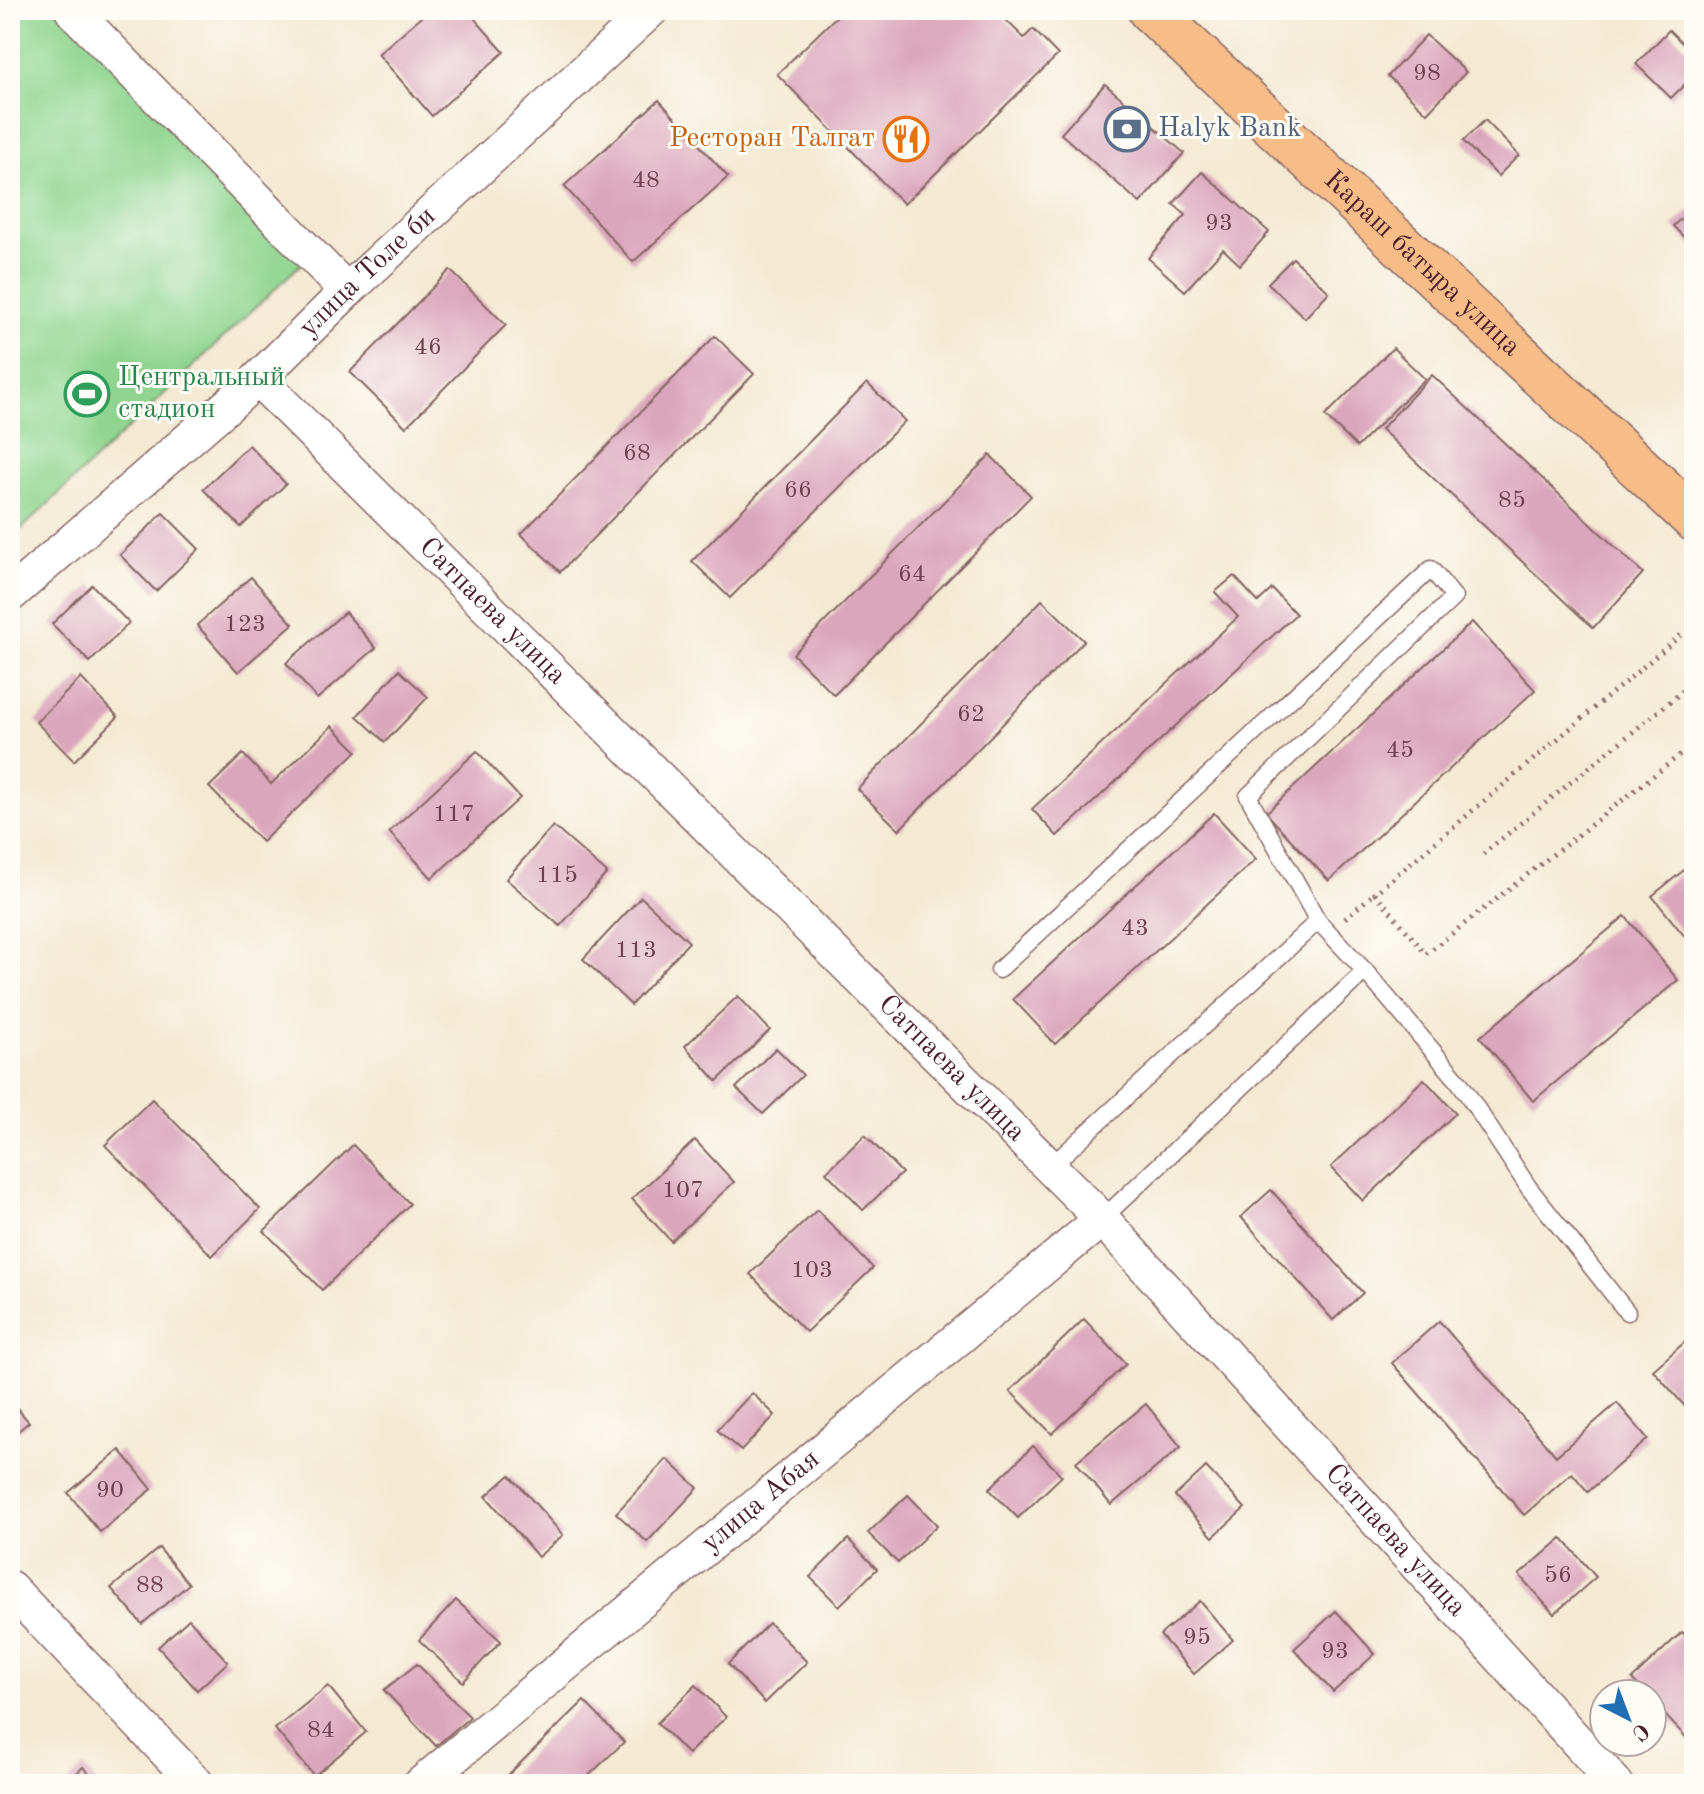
<svg xmlns="http://www.w3.org/2000/svg" width="1704" height="1794" font-family="'Old Standard TT',serif">
	<style>
		.green { fill: #8fd590; stroke: #6c7a5e; stroke-width: 2 }
		.building { fill: #daa6bb }
		.lines { fill: none; stroke-linecap: round; stroke-linejoin: round }
		.service-casing { stroke: #866665; stroke-width: 19 }
		.minor-casing { stroke: #866665; stroke-width: 37 }
		.primary-casing { stroke: #866665; stroke-width: 47 }
		.path { stroke: #866665; stroke-width: 5; stroke-dasharray: 2 6; stroke-linecap: butt }
		.service { stroke: #fff; stroke-width: 16 }
		.minor { stroke: #fff; stroke-width: 34 }
		.primary { stroke: #f7bd88; stroke-width: 44 }
		.labels { text-anchor: middle; dominant-baseline: central; stroke-width: 6; stroke-linejoin: round; paint-order: stroke }
		.number-label { font-size: 24px; fill: #6e414f }
		.service-label { font-size: 28px; fill: #4e5e75; stroke: #fdfcf7; text-anchor: start }
		.food-label { font-size: 28px; fill: #c56008; stroke: #fdfcf7; text-anchor: end }
		.street-label { font-size: 28px; fill: #4a1f2b; stroke: #fdfcf7 }
		.leisure-label { font-size: 28px; fill: #27864d; stroke: #fdfcf7; text-anchor: start }
	</style>
	<rect width="100%" height="100%" fill="#fdfcf7"/>
	<filter id="ink" filterUnits="userSpaceOnUse"><feTurbulence type="fractalNoise" baseFrequency=".0125" numOctaves="2"/><feDisplacementMap in="SourceGraphic" scale="16" xChannelSelector="R" yChannelSelector="G"/><feConvolveMatrix kernelMatrix="1 2 1 2 8 2 1 2 1" color-interpolation-filters="sRGB"/></filter>
	<filter id="wash" filterUnits="userSpaceOnUse"><feTurbulence type="fractalNoise" baseFrequency=".006" numOctaves="4" result="noise"/><feDisplacementMap in="SourceGraphic" scale="32" xChannelSelector="R" yChannelSelector="G"/><feGaussianBlur stdDeviation="1.8" result="paint"/><feColorMatrix in="noise" values="0 0 0 0 0 0 0 0 0 0 0 0 0 0 0 0 0 1.4 0 .05"/><feComposite in="paint" operator="in"/></filter>
	<g filter="url(#wash)">
		<rect width="100%" height="100%" fill="#f4e9d2"/>
		<polygon class="green" points="10,10 95,10 318,248 10,540"/>
		<g id="blocks">
			<g class="building">
				<polygon points="429,10 467,10 504,52 432,116 378,54"/>
				<polygon points="843,10 996,10 1024,38 1033,29 1058,55 904,204 777,74"/>
				<polygon points="1669,30 1694,55 1694,75 1671,98 1636,64"/>
				<polygon points="1426,35 1466,72 1427,113 1388,76"/>
				<polygon points="1105,84 1184,153 1140,203 1061,134"/>
				<polygon points="659,100 728,177 633,262 564,186"/>
				<polygon points="1485,120 1519,155 1498,176 1463,141"/>
				<polygon points="1202,172 1269,232 1240,265 1223,249 1185,291 1148,258 1186,215 1173,204"/>
				<polygon points="1694,206 1694,248 1673,226"/>
				<polygon points="1293,258 1329,292 1305,318 1268,283"/>
				<polygon points="450,270 506,325 406,427 350,372"/>
				<polygon points="715,336 754,374 560,572 521,534"/>
				<polygon points="1393,348 1425,379 1357,447 1325,416"/>
				<polygon points="1432,375 1643,573 1593,628 1381,429"/>
				<polygon points="867,383 905,421 730,598 692,561"/>
				<polygon points="249,445 286,484 241,527 203,489"/>
				<polygon points="990,455 1031,496 834,695 793,654"/>
				<polygon points="163,513 199,549 156,591 120,555"/>
				<polygon points="1234,576 1258,602 1272,589 1296,614 1057,836 1032,809 1238,617 1215,592"/>
				<polygon points="251,577 293,624 238,672 197,625"/>
				<polygon points="92,585 129,623 90,662 52,624"/>
				<polygon points="1042,600 1084,641 899,830 857,789"/>
				<polygon points="345,612 376,648 317,699 286,663"/>
				<polygon points="1472,622 1535,690 1329,881 1266,813"/>
				<polygon points="399,670 428,697 385,742 357,716"/>
				<polygon points="81,678 118,717 74,761 36,722"/>
				<polygon points="332,726 357,751 262,842 209,787 243,754 271,784"/>
				<polygon points="477,751 520,798 432,878 389,832"/>
				<polygon points="1214,813 1256,859 1055,1044 1013,999"/>
				<polygon points="553,826 607,873 560,926 506,879"/>
				<polygon points="1694,862 1694,948 1652,896"/>
				<polygon points="641,897 689,942 631,1005 583,959"/>
				<polygon points="1625,916 1678,980 1533,1101 1480,1037"/>
				<polygon points="738,996 770,1030 717,1081 685,1046"/>
				<polygon points="776,1048 803,1075 763,1114 736,1088"/>
				<polygon points="1424,1079 1456,1113 1363,1201 1331,1167"/>
				<polygon points="152,1099 260,1209 212,1256 105,1145"/>
				<polygon points="865,1135 902,1173 863,1210 826,1172"/>
				<polygon points="695,1140 734,1182 671,1241 632,1199"/>
				<polygon points="353,1145 410,1204 322,1290 264,1231"/>
				<polygon points="1271,1190 1363,1293 1333,1320 1241,1217"/>
				<polygon points="817,1210 873,1268 806,1332 750,1274"/>
				<polygon points="1084,1319 1126,1364 1052,1434 1010,1391"/>
				<polygon points="1439,1321 1556,1456 1617,1403 1648,1439 1588,1492 1572,1473 1524,1515 1392,1363"/>
				<polygon points="1694,1334 1694,1406 1689,1411 1653,1370"/>
				<polygon points="752,1393 775,1415 741,1451 717,1430"/>
				<polygon points="10,1400 29,1422 10,1438"/>
				<polygon points="1146,1404 1181,1447 1111,1505 1076,1462"/>
				<polygon points="1033,1446 1062,1476 1018,1518 989,1489"/>
				<polygon points="120,1450 152,1489 100,1532 68,1493"/>
				<polygon points="667,1459 698,1488 647,1542 616,1513"/>
				<polygon points="1206,1467 1245,1508 1213,1537 1175,1496"/>
				<polygon points="510,1475 563,1535 538,1557 486,1496"/>
				<polygon points="908,1495 937,1525 898,1563 868,1533"/>
				<polygon points="1562,1538 1596,1577 1554,1614 1519,1575"/>
				<polygon points="848,1539 877,1569 839,1606 810,1577"/>
				<polygon points="159,1548 189,1584 142,1624 111,1588"/>
				<polygon points="456,1600 501,1641 463,1682 419,1640"/>
				<polygon points="1200,1601 1233,1640 1194,1674 1160,1635"/>
				<polygon points="1336,1611 1375,1654 1333,1692 1294,1649"/>
				<polygon points="189,1619 228,1662 197,1690 158,1647"/>
				<polygon points="769,1623 807,1662 765,1703 728,1664"/>
				<polygon points="1682,1632 1694,1644 1694,1746 1652,1701 1652,1694 1646,1694 1632,1679"/>
				<polygon points="417,1664 470,1717 436,1746 384,1690"/>
				<polygon points="696,1685 726,1717 688,1754 657,1723"/>
				<polygon points="328,1686 366,1732 314,1776 275,1729"/>
				<polygon points="584,1701 624,1742 580,1784 520,1784 509,1774"/>
				<polygon points="83,1767 99,1784 66,1784"/>
			</g>
		</g>
	</g>
	<g filter="url(#ink)">
		<use href="#blocks" fill-opacity="0" stroke="#866665" stroke-width="2"/>
		<g class="lines">
			<g class="service-casing">
				<g id="service">
					<polyline points="999,970 1431,569 1454,597 1248,796 1318,921 1365,971 1460,1083 1529,1188 1627,1312"/>
					<polyline points="1050,1167 1318,921"/>
					<polyline points="1102,1219 1365,971"/>
				</g>
			</g>
			<g class="minor-casing">
				<g id="minor">
					<polyline points="72,10 347,291"/>
					<path id="s1" d="M258,379L1102,1219L1616,1784"/>
					<path id="s2" d="M10,595L258,379L347,291L651,10"/>
					<polyline points="10,1588 197,1784"/>
					<path id="s3" d="M421,1784L1102,1219"/>
				</g>
			</g>
			<g class="primary-casing">
				<g id="primary">
					<path id="s4" d="M1150,10L1694,519"/>
				</g>
			</g>
			<g class="path">
				<polyline points="1694,644 1681,635 1375,893 1426,954 1694,744"/>
				<polyline points="1483,854 1694,682"/>
				<polyline points="1345,918 1375,893"/>
			</g>
			<use href="#service" class="service"/>
			<use href="#minor" class="minor"/>
			<use href="#primary" class="primary"/>
		</g>
	</g>
	<defs>
		<g id="bank-ring" transform="scale(2.3)"><circle r="9.5" fill="#fdfcf7" stroke="#5c6f8a" stroke-width="1.5"/><path d="M-6-4H6V4H-6ZM0-2.3a2.3 2.3 0 1 0 0 4.6a2.3 2.3 0 1 0 0-4.6Z" fill="#5c6f8a"/></g>
		<g id="restaurant-ring" transform="scale(2.3)"><circle r="9.5" fill="#fdfcf7" stroke="#e8710a" stroke-width="1.5"/><path d="M-5-6h1v4h1v-4h1v4h1v-4h1v5L-1.5 .5V6h-2V.5L-5-1ZM5-6V6H3V1.5H1.5Q1.5-4 5-6Z" fill="#e8710a"/></g>
		<g id="stadium-ring" transform="scale(2.3)"><circle r="9.5" fill="#fdfcf7" stroke="#2e9e5b" stroke-width="1.5"/><path d="M0-5a6.5 5 0 1 0 0 10a6.5 5 0 1 0 0-10ZM-3.5-1.8h7v3.6h-7Z" fill="#2e9e5b"/></g>
	</defs>
	<g fill-rule="evenodd">
		<use href="#bank-ring" x="1127" y="129"/>
		<use href="#restaurant-ring" x="906" y="139"/>
		<use href="#stadium-ring" x="87" y="394"/>
	</g>
	<g class="labels">
		<g class="number-label">
			<text x="1427" y="74">98</text>
			<text x="646" y="181">48</text>
			<text x="1219" y="224">93</text>
			<text x="428" y="348">46</text>
			<text x="637" y="454">68</text>
			<text x="798" y="491">66</text>
			<text x="1512" y="501">85</text>
			<text x="912" y="575">64</text>
			<text x="245" y="625">123</text>
			<text x="971" y="715">62</text>
			<text x="1400" y="751">45</text>
			<text x="454" y="815">117</text>
			<text x="557" y="876">115</text>
			<text x="1135" y="929">43</text>
			<text x="636" y="951">113</text>
			<text x="683" y="1191">107</text>
			<text x="812" y="1271">103</text>
			<text x="110" y="1491">90</text>
			<text x="1558" y="1576">56</text>
			<text x="150" y="1586">88</text>
			<text x="1197" y="1638">95</text>
			<text x="1335" y="1652">93</text>
			<text x="321" y="1731">84</text>
		</g>
		<g class="service-label">
			<text x="1158" y="129">Halyk Bank</text>
		</g>
		<g class="food-label">
			<text x="875" y="139">Ресторан Талгат</text>
		</g>
		<g class="street-label">
			<text stroke="none"><textPath href="#s4" startOffset="372">Караш батыра улица</textPath></text>
			<text stroke="none"><textPath href="#s2" startOffset="482">улица Толе би</textPath></text>
			<text stroke="none"><textPath href="#s1" startOffset="330">Сатпаева улица</textPath></text>
			<text stroke="none"><textPath href="#s1" startOffset="978">Сатпаева улица</textPath></text>
			<text stroke="none"><textPath href="#s3" startOffset="442">улица Абая</textPath></text>
			<text stroke="none"><textPath href="#s1" startOffset="1626">Сатпаева улица</textPath></text>
		</g>
		<g class="leisure-label">
			<text x="118" y="378">Центральный<tspan x="118" dy="32">стадион</tspan></text>
		</g>
	</g>
	<rect width="1704" height="1794" fill="none" stroke="#fdfcf7" stroke-width="40"/>
	<g transform="translate(1628 1718) rotate(138)"><circle r="38" fill="#fdfcf7" stroke="#b5a4a5" stroke-width="2"/>
	<path d="M0-6L14 30L0 20L-14 30Z" fill="#1f6fb2"/>
	<text y="-12" font-size="22" font-weight="bold" text-anchor="middle" fill="#4a1f2b">С</text>
	</g>
</svg>
